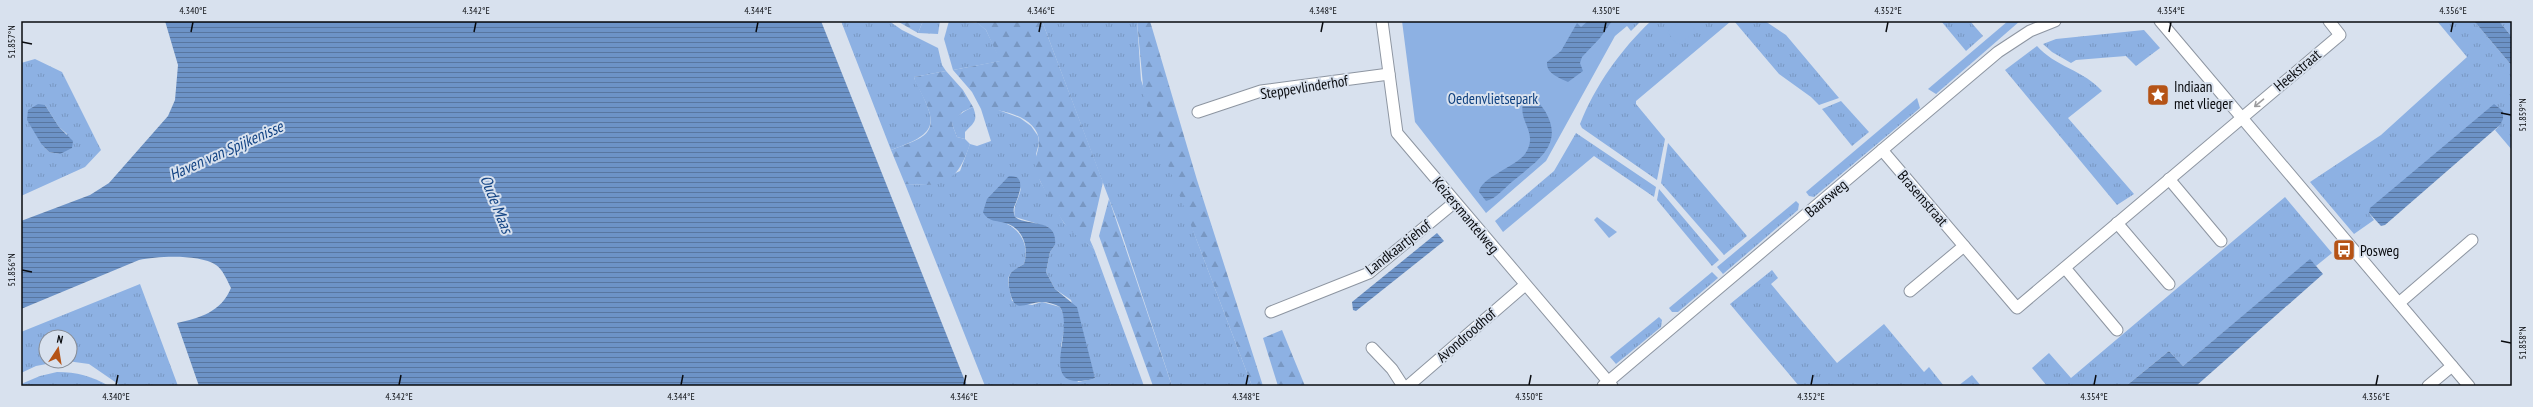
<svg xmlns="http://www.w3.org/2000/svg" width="2533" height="407" font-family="'PT Sans Narrow',sans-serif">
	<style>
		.grass { fill: url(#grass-tufts); fill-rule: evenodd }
		.forest { fill: url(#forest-firs) }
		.park { fill: #8db1e3 }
		.water { fill: url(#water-rules) }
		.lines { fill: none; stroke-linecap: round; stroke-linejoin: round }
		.minor-casing { stroke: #8d95a1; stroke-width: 13 }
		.minor { stroke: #fff; stroke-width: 11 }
		.oneway { stroke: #9d9d9f }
		.ticks { fill: none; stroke: #090b0f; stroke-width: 1.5 }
		.labels { text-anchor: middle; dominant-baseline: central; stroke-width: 4; stroke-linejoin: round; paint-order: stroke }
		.street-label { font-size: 15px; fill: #090b0f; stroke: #d8e1ee }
		.poi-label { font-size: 15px; fill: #090b0f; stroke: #d8e1ee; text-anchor: start }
		.park-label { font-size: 15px; fill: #0e407f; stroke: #d8e1ee }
		.water-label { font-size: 16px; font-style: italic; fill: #134484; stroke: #d8e1ee }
		.neatline { fill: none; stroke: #090b0f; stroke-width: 1.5 }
		.ticks-label { font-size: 10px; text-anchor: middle; fill: #090b0f }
	</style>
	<defs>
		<pattern id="grass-tufts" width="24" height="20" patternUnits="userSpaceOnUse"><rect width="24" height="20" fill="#8db1e3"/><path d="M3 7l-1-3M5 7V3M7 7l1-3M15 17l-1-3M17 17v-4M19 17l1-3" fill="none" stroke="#7897c2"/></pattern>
		<pattern id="forest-firs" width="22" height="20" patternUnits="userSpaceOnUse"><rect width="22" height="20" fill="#8db1e3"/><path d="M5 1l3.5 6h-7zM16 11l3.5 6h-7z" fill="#7897c2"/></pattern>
		<pattern id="water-rules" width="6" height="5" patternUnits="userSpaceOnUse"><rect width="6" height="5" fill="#6d93c7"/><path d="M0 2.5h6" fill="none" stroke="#5876a0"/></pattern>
	</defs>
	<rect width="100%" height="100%" fill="#d8e1ee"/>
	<g class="grass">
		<path d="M841,21H889L902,30L938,48L942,65L946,71L914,77V78C936,122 943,132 891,150Z"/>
		<polygon points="923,21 940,21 938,34 918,33"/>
		<polygon points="949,21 978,23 986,30 1001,61 953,70 944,39"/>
		<polygon points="1042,21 1137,21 1141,80 1197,241 1252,386 1172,386 1120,228"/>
		<polygon points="1623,21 1641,21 1631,31"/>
		<path d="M1651,21L1730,22L1636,101V104L1665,139L1657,180L1582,128L1580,124C1595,86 1621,49 1651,21Z"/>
		<polygon points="1734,21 1765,21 1786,35 1839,98 1819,105 1811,97 1779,74"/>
		<polygon points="1941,21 1970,21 1983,36 1966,51"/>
		<polygon points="2008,21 2020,21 1936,94 1928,89"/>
		<polygon points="2437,21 2474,21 2512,66 2512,150 2495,130 2500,125 2369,213 2374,220 2354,234 2310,182 2381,135 2467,57"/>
		<polygon points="2499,21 2512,21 2512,37"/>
		<polygon points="2144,30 2160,48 2136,66 2126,56 2076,60 2071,63 2052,52 2043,44 2056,39"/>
		<path d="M2037,46C2054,66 2085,71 2102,91L2068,118L2134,194L2117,205L2005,70Z"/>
		<path d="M35,59L62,72L101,150L85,167L21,196V63ZM45,105L59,127L67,134L60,154L49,152L42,145Z"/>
		<polygon points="1917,98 1920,108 1814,197 1809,196 1806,192"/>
		<polygon points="1841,101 1869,132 1852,146 1822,109"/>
		<path d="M973,107C978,120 975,122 965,132V139L957,137L952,124C956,115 965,111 973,107Z"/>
		<path d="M993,108L1020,118L1031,126L1038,136L1039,143L1036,154L1040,181L1064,223L1094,249L1144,386H1112L1110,384L1108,386H985L905,184L929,185L960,171L970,144L977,146L991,141L981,109ZM1021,187C1020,198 1012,206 1015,217L1048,227L1055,245L1050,252L1046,272L1055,289L1071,300L1095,378L1093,379L1078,382L1061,346L1066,320L1060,307L1042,302L1032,305L1012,301C1008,279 1002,276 1024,264C1029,248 1023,232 1007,224Z"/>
		<polygon points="1576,133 1656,187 1654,197 1594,156 1503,232 1495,221 1554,171"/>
		<polygon points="1668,143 1747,236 1724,255 1661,183"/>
		<polygon points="1659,189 1719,260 1712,266 1657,200"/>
		<polygon points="2285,197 2332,253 2316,266 2310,260 2183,366 2169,351 2126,386 2047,386 2032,368 2049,353 2071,378"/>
		<polygon points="1796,201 1799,204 1798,210 1723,274 1717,267"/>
		<polygon points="1597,217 1617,232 1609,238 1594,220"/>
		<polygon points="1772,270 1778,278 1771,284 1837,363 1884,324 1924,372 1929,367 1944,386 1799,386 1730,304"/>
		<polygon points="1712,272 1718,278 1678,312 1672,312 1669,308"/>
		<polygon points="140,284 178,386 121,386 89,364 67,361 70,361 70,337 46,337 46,361 62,361 36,366 21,373 21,332"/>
		<polygon points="1659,317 1662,320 1661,327 1616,364 1610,357"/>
		<path d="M57,372C77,372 91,376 109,386H21V384L40,376Z"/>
		<polygon points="1972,375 1981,386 1958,386"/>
	</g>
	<g class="forest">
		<polygon points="897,21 923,21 918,33"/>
		<path d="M975,21H1042L1103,182L1090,240L1094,249C1086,242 1077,237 1070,230C1058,217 1043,188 1036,172C1032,162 1039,152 1039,142C1039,117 1000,108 981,109L972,92L953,70L1000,61L986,30Z"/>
		<polygon points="1137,21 1150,21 1197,180 1263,386 1252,386 1154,128 1144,96"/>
		<path d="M946,71L963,90L973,107L962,112L952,124L957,137L965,139L970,144C963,165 954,185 927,185C920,185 913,184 905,184L891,150C924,138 942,134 923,97C920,90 915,83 914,77Z"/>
		<polygon points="1109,199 1172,386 1153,386 1099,236"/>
		<polygon points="1282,330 1305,386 1278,386 1263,338"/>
	</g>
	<g class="park">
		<polygon points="1402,21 1633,21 1615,36 1546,161 1486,213 1415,122"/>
		<polygon points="1680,21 1688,21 1696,31 1678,45 1667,32"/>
	</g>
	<g class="water">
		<path d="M165,21H821L967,386H199L177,323C200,318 221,312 231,288C227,280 223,270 216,265C199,254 158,256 139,260L21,309V221L90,195L109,183L168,116L175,100L178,65Z"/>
		<path d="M1588,21H1612L1600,38L1582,57L1580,63L1583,71L1568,82C1560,78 1546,74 1547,62L1561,51L1577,23L1581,27Z"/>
		<polygon points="2474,21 2499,21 2512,37 2512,66"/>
		<path d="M1529,98C1536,98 1541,105 1545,111C1565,145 1537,161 1513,181C1505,187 1496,199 1486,201L1479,192C1480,178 1515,167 1525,154C1540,132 1516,121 1524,101Z"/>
		<polygon points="38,104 45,105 59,127 73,141 72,148 60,154 49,152 42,145 27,120 28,110"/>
		<polygon points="2494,104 2503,111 2503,119 2500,125 2385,225 2381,226 2369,213 2370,208"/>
		<path d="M1009,176C1029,174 1017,200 1014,207C1013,211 1014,214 1015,217C1028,227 1058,217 1055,245L1050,252L1046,272L1055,289L1077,307L1095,378L1093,379C1034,393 1076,332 1060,307C1055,304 1048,302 1042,302C1022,303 1014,316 1009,287C1007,272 1012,271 1024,264C1029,249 1024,230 1008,224C999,220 988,223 983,212L987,199Z"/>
		<polygon points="1437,233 1444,241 1356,311 1353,310 1352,302"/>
		<polygon points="2310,259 2323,274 2196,386 2126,386 2169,351 2183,366"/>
	</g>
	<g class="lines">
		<g class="minor-casing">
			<g id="minor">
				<polyline points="1382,21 1397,133 1612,386"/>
				<polyline points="2160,21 2469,386"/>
				<polyline points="1198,112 1261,91 1389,74"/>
				<polyline points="1882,150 2017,308 2340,35 2329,21"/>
				<polyline points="2169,179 2221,241"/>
				<polyline points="2117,223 2169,284"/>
				<polyline points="2065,268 2117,330"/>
				<polyline points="1910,291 1964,246"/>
				<polyline points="2399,303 2472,240"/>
				<polyline points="1271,312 1369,273 1455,202"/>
				<polyline points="1372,348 1392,369 1403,386"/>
				<polyline points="1408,386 1525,285"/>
				<polyline points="1603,386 1998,52 2030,31 2055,21"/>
				<polyline points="2428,386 2452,366"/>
			</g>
		</g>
		<use href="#minor" class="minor"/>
	</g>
	<defs><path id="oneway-shaft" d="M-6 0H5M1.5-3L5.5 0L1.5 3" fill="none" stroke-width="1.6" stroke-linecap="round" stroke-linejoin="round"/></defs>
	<use class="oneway" href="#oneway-shaft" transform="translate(2259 103) rotate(140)"/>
	<path class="ticks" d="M191,32L193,22M474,32L476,22M756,32L758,22M1039,32L1041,22M1321,32L1323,22M1604,32L1606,22M1886,32L1888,22M2169,32L2171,22M2451,32L2453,22M22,42L32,44M2501,113L2511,115M22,270L32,272M2501,341L2511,343M116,385L118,375M399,385L401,375M681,385L683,375M964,385L966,375M1246,385L1248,375M1529,385L1531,375M1811,385L1813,375M2094,385L2096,375M2376,385L2378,375"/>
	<defs>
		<g id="sight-square" transform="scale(1.15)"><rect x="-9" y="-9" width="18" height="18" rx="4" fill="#b55316" stroke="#d8e1ee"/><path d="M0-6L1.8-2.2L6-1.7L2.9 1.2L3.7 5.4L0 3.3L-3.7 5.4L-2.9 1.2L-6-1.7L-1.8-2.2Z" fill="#fff"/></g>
		<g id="bus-square" transform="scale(1.15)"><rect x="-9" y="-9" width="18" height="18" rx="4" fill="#b55316" stroke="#d8e1ee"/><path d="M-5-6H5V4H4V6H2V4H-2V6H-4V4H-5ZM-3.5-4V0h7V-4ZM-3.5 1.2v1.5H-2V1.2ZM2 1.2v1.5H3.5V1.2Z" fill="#fff"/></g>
	</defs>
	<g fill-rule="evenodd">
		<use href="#sight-square" x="2158" y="95"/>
		<use href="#bus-square" x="2344" y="250"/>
	</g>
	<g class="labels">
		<g class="street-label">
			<text transform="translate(2297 70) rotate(-40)">Heekstraat</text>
			<text transform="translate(1304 87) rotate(-9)">Steppevlinderhof</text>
			<text transform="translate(1826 198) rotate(-40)">Baarsweg</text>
			<text transform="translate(1923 198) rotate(49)">Brasemstraat</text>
			<text transform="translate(1466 215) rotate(50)">Keizersmantelweg</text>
			<text transform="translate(1398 247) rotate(-38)">Landkaartjehof</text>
			<text transform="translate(1466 335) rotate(-41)">Avondroodhof</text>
		</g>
		<g class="poi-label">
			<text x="2174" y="86">Indiaan<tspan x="2174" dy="17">met vlieger</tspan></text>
			<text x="2360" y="250">Posweg</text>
		</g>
		<g class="park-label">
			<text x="1493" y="98">Oedenvlietsepark</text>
		</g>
		<g class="water-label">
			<text transform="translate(226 150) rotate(-24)">Haven van Spijkenisse</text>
			<text transform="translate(497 204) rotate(68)">Oude Maas</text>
		</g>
	</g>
	<rect width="2533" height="407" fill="none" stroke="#d8e1ee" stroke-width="44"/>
	<g transform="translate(58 349) rotate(12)"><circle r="19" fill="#d8e1ee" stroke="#858b95"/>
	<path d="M0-3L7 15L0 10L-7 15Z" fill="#b55316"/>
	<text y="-6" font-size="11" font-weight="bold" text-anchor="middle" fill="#090b0f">N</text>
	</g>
	<rect x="22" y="22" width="2489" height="363" class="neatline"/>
	<g class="ticks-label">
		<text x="193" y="14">4.340°E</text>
		<text x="476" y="14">4.342°E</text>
		<text x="758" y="14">4.344°E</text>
		<text x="1041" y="14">4.346°E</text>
		<text x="1323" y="14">4.348°E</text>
		<text x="1606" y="14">4.350°E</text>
		<text x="1888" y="14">4.352°E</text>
		<text x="2171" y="14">4.354°E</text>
		<text x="2453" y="14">4.356°E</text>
		<text transform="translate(11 42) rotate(-90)" y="4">51.857°N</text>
		<text transform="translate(2522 115) rotate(-90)" y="4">51.859°N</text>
		<text transform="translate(11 270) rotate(-90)" y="4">51.856°N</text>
		<text transform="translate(2522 343) rotate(-90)" y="4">51.858°N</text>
		<text x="116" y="400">4.340°E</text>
		<text x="399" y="400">4.342°E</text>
		<text x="681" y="400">4.344°E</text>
		<text x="964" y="400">4.346°E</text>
		<text x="1246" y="400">4.348°E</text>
		<text x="1529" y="400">4.350°E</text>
		<text x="1811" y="400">4.352°E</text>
		<text x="2094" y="400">4.354°E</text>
		<text x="2376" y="400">4.356°E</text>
	</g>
</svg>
